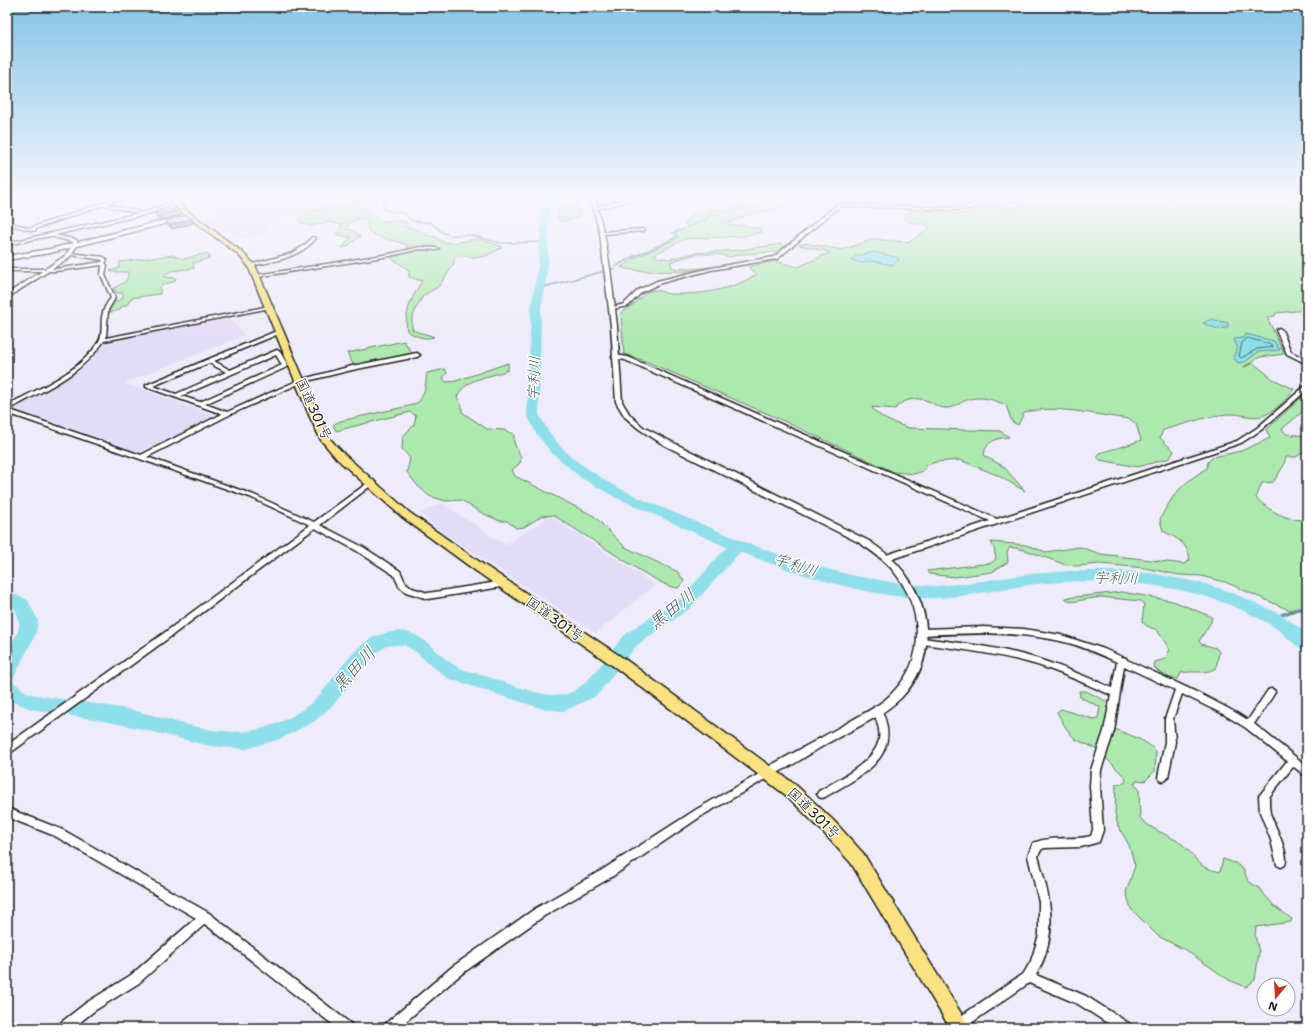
<svg xmlns="http://www.w3.org/2000/svg" width="1314" height="1035" font-family="'Shantell Sans','Klee One',sans-serif">
	<style>
		.built { fill: #e2ddf6 }
		.green { fill: #ade9af; stroke: #648266 }
		.water { fill: #8edfe9; stroke: #609197 }
		.lines { fill: none; stroke-linecap: round; stroke-linejoin: round }
		.shore { stroke: #4a6a6e; stroke-width: 1 }
		.stream-far1 { stroke: #609197; stroke-width: 1.5 }
		.stream { stroke: #609197; stroke-width: 3 }
		.river { fill: #8edfe9; fill-rule: evenodd }
		.minor-casing { stroke: #1c1c1c; stroke-width: 3 }
		.tertiary-casing { stroke: #1c1c1c; stroke-width: 3 }
		.secondary-casing { stroke: #1c1c1c; stroke-width: 3 }
		.trunk-casing { stroke: #1c1c1c; stroke-width: 3 }
		.minor { fill: #fff; fill-rule: evenodd }
		.tertiary { fill: #fff; fill-rule: evenodd }
		.secondary { fill: #fff; fill-rule: evenodd }
		.trunk { fill: #f8e281; fill-rule: evenodd }
		.wall { fill: #aba1cc; stroke: #1c1c1c }
		.shaded-wall { fill: #8b83a6; stroke: #1c1c1c }
		.building { fill: #c7bbed; stroke: #1c1c1c }
		.labels { text-anchor: middle; dominant-baseline: central; stroke-width: 3; stroke-linejoin: round; paint-order: stroke }
		.street-label { font-size: 14px; fill: #1c1c1c; stroke: #fff }
		.water-label { font-size: 15px; font-style: italic; fill: #446064; stroke: #fff }
		.near-water-label { font-size: 18px; font-style: italic; fill: #446064; stroke: #fff }
	</style>
	<rect width="100%" height="100%" fill="#eeebfa"/>
	<filter id="ink" filterUnits="userSpaceOnUse"><feTurbulence type="fractalNoise" baseFrequency=".025" numOctaves="2"/><feDisplacementMap in="SourceGraphic" scale="8" xChannelSelector="R" yChannelSelector="G"/><feConvolveMatrix kernelMatrix="1 2 1 2 8 2 1 2 1" color-interpolation-filters="sRGB"/></filter>
	<g filter="url(#ink)">
		<g class="built">
			<polygon points="193,197 323,197 337,204 261,225 271,233 248,238 238,238 225,227 220,225 212,227 200,219 219,214"/>
			<polygon points="226,317 245,335 124,383 217,416 139,456 9,409 87,365 104,342"/>
			<polygon points="442,503 505,545 550,516 655,585 596,633 445,534 419,513"/>
		</g>
		<g class="green">
			<path d="M358,197H371L363,206L364,209L371,211L379,221H401L407,223L403,226C409,229 415,228 420,231C427,235 427,236 436,237C447,250 468,237 482,240C489,242 496,245 503,247C496,251 484,258 476,257C468,257 461,254 454,258V264L439,286L423,296L416,308L412,319V329C419,334 426,333 434,337C424,340 415,336 407,331C404,312 412,297 422,281L409,277V270L390,257L395,253L408,249L407,245C394,239 378,240 368,230V220L362,218L350,222L347,229L354,231L360,236L347,247L342,248L351,237L336,235L342,225L329,222L309,226L298,221C306,208 345,205 359,200Z"/>
			<polygon points="565,197 580,197 575,208 579,211 580,217 565,221 558,220 557,209"/>
			<path d="M740,197C754,197 770,205 782,197H874L861,199L827,198L822,200L791,204L780,208L750,214L729,223V226L742,225L761,229L762,232L743,236L684,239L654,255L656,257L670,259L694,253L739,250L782,244L784,246L776,252L741,254L730,257L717,254H696L673,261L670,263L673,268L691,269L710,267C700,273 631,273 621,267L635,258L678,238V236L672,233L689,227L685,224C691,206 725,211 739,208L737,205L744,199Z"/>
			<path d="M875,197H966L974,198L977,202C966,213 887,206 868,205Z"/>
			<path d="M1015,197L1045,199L1048,197H1307V310L1276,313L1275,316L1267,317L1284,354L1260,357L1242,368L1253,363L1273,379L1294,389C1287,399 1276,410 1265,415C1256,419 1244,415 1234,414C1213,413 1184,425 1163,430L1160,438L1174,451L1170,458L1138,467L1100,460L1096,456L1099,453L1128,445L1141,440L1136,424L1130,419C1098,416 1053,403 1024,413L1018,425L1012,422L1006,405C993,400 982,395 967,400C960,402 953,409 945,408C938,408 934,403 928,401C918,396 901,400 895,409L872,407L875,412L889,421L909,428L1000,431L1009,437C997,438 985,441 984,456L1003,466L1025,491L997,475L960,460L936,462L927,465L923,471L914,474L894,472L775,417L645,361L624,354L621,313C625,310 630,307 634,304C641,299 644,291 653,290C659,289 665,294 671,294C700,295 733,290 757,274L748,267L774,261L798,267L829,253L830,252L799,245L805,243L842,250L873,239L904,242L911,241L929,229L930,226L909,222L903,217L914,209H934L949,214L969,213L983,206L1013,207L1025,204C1012,197 997,204 982,202L983,200L1008,199Z"/>
			<path d="M207,253L210,258L193,263L194,268L171,271L164,275L165,277L176,278L174,282L164,284L160,288V294L131,298L127,305L121,307L120,310L108,313L115,302L123,298V293H116L114,288C122,284 129,281 128,272H112L110,271L119,268L120,262L172,255L183,259Z"/>
			<polygon points="404,341 412,353 407,356 356,365 353,364 347,353"/>
			<path d="M508,363V370C489,378 466,377 457,397L462,406V412L487,429L504,430L514,434V443L521,457L520,463L512,470L515,476L594,516L625,547L678,572L684,581L678,588L668,586L644,573L553,515L542,516L524,527L516,528L507,521H500L480,512L461,500L446,501L429,496L417,485L407,472L410,458L402,449L403,436L414,425L416,416L410,412L336,431L333,425L340,421L409,406L419,402L425,389L427,373L445,369L447,373L443,378L446,382L456,381Z"/>
			<path d="M1303,396H1307V408L1282,429L1286,434L1307,436V450L1296,457H1286L1283,467L1273,482L1262,483L1256,498C1269,511 1288,521 1307,520V610L1299,608L1289,610L1225,582L1201,576L1179,575L1145,568L1100,564L1076,566L1066,565L1025,550L1010,547L1007,552L1008,562L992,572L955,577L929,574L927,571L991,563L996,559L994,548L991,542L1026,545L1046,552L1080,547L1101,554L1184,564L1190,560C1187,542 1178,539 1163,531L1160,519C1175,491 1181,485 1207,468L1208,462L1213,457L1241,451L1270,438L1266,430Z"/>
			<path d="M1122,592L1173,601L1212,617L1211,622L1199,641L1201,644L1216,648L1219,652L1216,668C1204,675 1195,670 1181,673L1178,679C1168,679 1160,674 1154,667L1155,662L1165,659L1170,650L1157,630L1147,626L1142,622L1144,605L1141,601L1100,597L1071,602L1065,598Z"/>
			<path d="M1079,691H1086L1108,702L1107,725C1123,734 1143,737 1156,751L1155,771L1145,781L1137,780L1134,784L1139,789L1140,818C1153,831 1165,833 1179,842C1190,849 1195,861 1203,866C1208,870 1215,870 1220,872L1223,859L1235,863L1243,869L1248,881L1259,888L1274,906L1292,919L1291,922L1256,927L1255,935L1259,952L1255,980L1246,987L1229,980L1187,951L1158,936L1131,909L1126,892L1135,866L1129,845L1118,826L1115,813L1116,784L1125,783L1126,778L1097,749L1075,739L1066,728L1057,712L1061,709L1093,719L1098,718L1100,707L1080,697Z"/>
		</g>
		<g class="water">
			<polygon points="874,252 899,258 899,260 892,265 872,261 861,263 851,260 856,256"/>
			<polygon points="1211,319 1228,323 1228,328 1217,329 1203,323"/>
			<path d="M1246,334L1274,341L1280,350L1258,352L1245,362L1238,363L1233,357C1239,344 1239,353 1234,339L1243,338Z"/>
		</g>
		<g class="lines">
			<path class="shore" d="M1248,338C1255,341 1268,342 1273,347L1257,349L1241,358L1239,356L1242,343Z"/>
			<g class="stream-far1">
				<polyline points="393,197 383,203 384,210 404,213 413,221 432,223 442,232 449,235 470,235 501,243 544,242"/>
				<path d="M540,288L613,269C631,254 656,249 676,237V232L703,221L711,215L742,209"/>
			</g>
			<polyline class="stream" points="1273,618 1298,609 1307,610"/>
			<path class="river" d="M548,197H556L549,212L548,266L541,308L539,415L549,432L560,446L575,460L609,483L646,501L747,543L803,563L855,576L903,584L935,586L962,584L1030,574L1070,571H1123L1150,573L1202,583L1233,593L1280,614L1307,633V652C1298,649 1283,632 1271,625C1234,603 1192,590 1149,585C1109,580 1068,580 1029,585C998,589 967,597 936,598C875,600 797,574 740,552L689,609L637,645L596,696L564,711L543,709L447,678L416,652L404,645H395L387,646L374,654L334,704L315,721L280,739L246,749L210,746L120,724L31,709L7,699C7,687 4,667 7,656C12,633 27,634 14,607L7,604V592L27,599L38,620L36,633L13,679L9,680C17,683 22,691 31,694C63,700 95,703 127,709C197,724 245,754 310,704C338,681 350,639 390,632C424,626 434,656 460,668C469,672 481,674 491,678C511,684 541,697 562,695C586,693 608,653 623,637C638,622 661,614 677,601C695,585 711,564 727,547L617,498L581,478L551,452L536,433L527,415L531,308L538,266L541,212Z"/>
			<g class="minor-casing">
				<g id="minor">
					<polygon points="120,197 125,197 107,204 138,211 138,213 103,205 35,229 36,230 34,231 7,224 7,222 30,228"/>
					<path d="M630,197H635C626,202 601,211 592,207L605,205Z"/>
					<polygon points="973,197 977,197 981,199 980,204 972,208 957,210 840,206 777,259 711,270 661,283 642,292 628,306 612,309 610,308 624,304 638,290 657,281 711,268 774,257 838,204 957,208 970,206 977,202 978,200"/>
					<polygon points="175,201 178,202 151,213 55,235 77,240 78,245 74,245 73,242 50,236 7,245 7,243 149,211"/>
					<polygon points="643,229 645,230 644,231 602,234 600,233 602,232"/>
					<path d="M312,237L316,238C300,258 275,261 251,266L249,265L293,253L307,243Z"/>
					<polygon points="420,247 437,248 439,249 437,250 420,249 390,256 257,277 255,276 257,275 390,254"/>
					<path d="M69,253L104,257L107,260L105,263L107,265L105,275L115,298L108,310L106,338L270,306L272,307L270,308L104,341C85,368 61,382 32,397C24,401 16,406 7,409V405C38,389 81,372 99,341C103,334 101,325 102,317C103,310 106,304 111,298L101,275L102,265L56,271H7V269H56L102,262L103,260L71,255H69Z"/>
					<polygon points="1279,328 1282,330 1291,352 1307,360 1307,364 1287,354 1276,330"/>
					<path d="M279,330L282,332L281,333L214,361L230,370L277,350L280,352L288,366L287,367L205,404L227,412L299,380L352,366L417,353L420,355L417,357L352,370L303,382L229,415L147,457L254,495L314,522L369,482H373L374,483L373,484L320,525L363,547L400,571L405,582L412,588L428,593L504,581L507,582L508,584L507,586L428,599L425,598L406,592L399,586L394,575L357,551L315,528L170,637L10,753L7,754V745L164,633L310,525L250,497L7,413V409L141,455L222,414L146,387V385ZM276,355L282,365L200,402L181,396ZM209,363L226,372L176,394L153,386Z"/>
					<polygon points="615,355 628,357 997,519 1237,441 1257,428 1305,386 1307,385 1307,390 1261,430 1241,443 886,561 883,560 882,558 883,556 990,521 625,360 613,358 612,357"/>
					<path d="M983,627L1024,629L1061,635L1104,649L1122,657L1126,658L1127,660C1168,679 1209,696 1248,720L1268,690L1271,689L1274,690L1275,692L1274,694L1254,724L1307,766V776L1304,775L1294,767L1292,768L1269,797C1269,802 1269,808 1270,813C1274,825 1290,854 1285,865L1281,867L1277,865L1271,840L1260,812L1259,796L1287,761L1246,728L1225,715L1182,694L1173,719L1175,742L1168,777L1166,780L1163,781L1160,780L1158,777L1165,742V719L1175,690L1124,666L1114,731L1101,770L1100,786L1103,830L1099,842L1081,847L1044,848L1041,850L1038,856C1042,871 1047,887 1049,902C1053,927 1049,953 1036,975L1086,996L1130,1024L1132,1028H1115L1078,1004L1029,983L964,1028H955L953,1024L955,1020L1024,973L1031,961L1039,935V902L1028,856L1033,843C1054,835 1072,841 1091,836L1093,830L1090,786L1091,770L1104,731L1111,695C1086,684 1061,672 1034,664C998,654 960,649 923,644L920,643L919,641L920,639L923,638C960,643 998,647 1035,658C1061,666 1087,677 1112,688L1117,662C1099,654 1080,645 1060,641C1015,631 969,633 923,635L920,634L919,632L920,630L923,629Z"/>
					<path d="M877,706L880,707C905,757 862,775 825,797L822,798L819,797L817,794L819,791C837,780 874,763 879,740C881,729 876,720 873,710L874,707Z"/>
					<polygon points="768,769 771,770 773,773 771,776 703,815 610,878 544,916 460,975 398,1028 383,1028 385,1024 452,967 536,908 602,870 697,809"/>
					<polygon points="7,808 63,830 209,913 351,1024 353,1028 337,1028 205,924 139,983 94,1011 73,1028 57,1028 59,1024 86,1003 131,975 196,918 55,836 7,817"/>
				</g>
			</g>
			<g class="tertiary-casing">
				<g id="tertiary">
					<path d="M590,197H594L604,233L610,268L617,326L622,402L630,415L643,427L670,441L869,541C879,548 889,555 897,564C932,603 939,659 901,698C880,718 851,730 826,744C808,755 788,769 768,777L764,775L763,772L764,769C793,753 821,738 849,722C864,713 882,705 894,691C928,656 922,604 891,568C882,558 870,550 858,542L664,445L639,429L625,417L616,402L611,326L604,268L600,233Z"/>
					<polygon points="74,243 78,244 69,258 7,298 7,294 65,256"/>
				</g>
			</g>
			<g class="secondary-casing">
				<polygon id="secondary" points="178,217 180,218 180,220 50,253 7,260 7,256 50,249"/>
			</g>
			<g class="trunk-casing">
				<polygon id="trunk" points="172,197 178,197 181,206 242,252 255,265 319,415 330,439 345,455 410,513 484,565 626,660 797,786 834,821 863,853 970,1028 950,1028 851,863 822,831 787,796 616,668 476,571 402,517 337,459 321,440 309,415 248,266 238,254 176,208"/>
			</g>
			<use href="#minor" class="minor"/>
			<use href="#tertiary" class="tertiary"/>
			<use href="#secondary" class="secondary"/>
			<use href="#trunk" class="trunk"/>
		</g>
		<g class="wall">
			<polygon points="180,210 181,215 160,220 157,218 155,214"/>
			<polygon points="192,219 193,223 172,229 167,225 165,221"/>
		</g>
		<g class="shaded-wall">
			<polygon points="180,210 181,215 160,220 158,216"/>
			<polygon points="192,219 193,223 172,229 170,225"/>
		</g>
		<g class="building">
			<polygon points="177,208 180,210 158,216 155,214"/>
			<polygon points="187,215 192,219 170,225 165,221"/>
		</g>
	</g>
	<linearGradient id="sky" x2="0" y2="1"><stop stop-color="#84c5e8"/><stop offset="0.58" stop-color="#f7f6fd"/><stop offset="1" stop-color="#f7f6fd" stop-opacity="0"/></linearGradient>
	<rect width="1314" height="342" fill="url(#sky)"/>
	<g class="labels">
		<g class="street-label">
			<text transform="translate(314 409) rotate(65)">国道301号</text>
			<text transform="translate(555 619) rotate(35)">国道301号</text>
			<text transform="translate(814 813) rotate(44)">国道301号</text>
		</g>
		<g class="water-label">
			<text transform="translate(534 378) rotate(-88)">宇利川</text>
			<text transform="translate(796 565) rotate(18)">宇利川</text>
			<text transform="translate(1116 578) rotate(2)">宇利川</text>
		</g>
		<g class="near-water-label">
			<text transform="translate(672 609) rotate(-38)">黒田川</text>
			<text transform="translate(354 669) rotate(-47)">黒田川</text>
		</g>
	</g>
	<rect width="1314" height="1035" fill="none" stroke="#fff" stroke-width="24"/>
	<rect x="12" y="12" width="1290" height="1011" fill="none" stroke="#1c1c1c" stroke-width="1.5" filter="url(#ink)"/>
	<g transform="translate(1276 997) rotate(198)"><circle r="19" fill="#ffffff" stroke="#a4a4a4"/>
	<path d="M0-3L7 15L0 10L-7 15Z" fill="#c8321e"/>
	<text y="-6" font-size="11" font-weight="bold" text-anchor="middle" fill="#1c1c1c">N</text>
	</g>
</svg>
